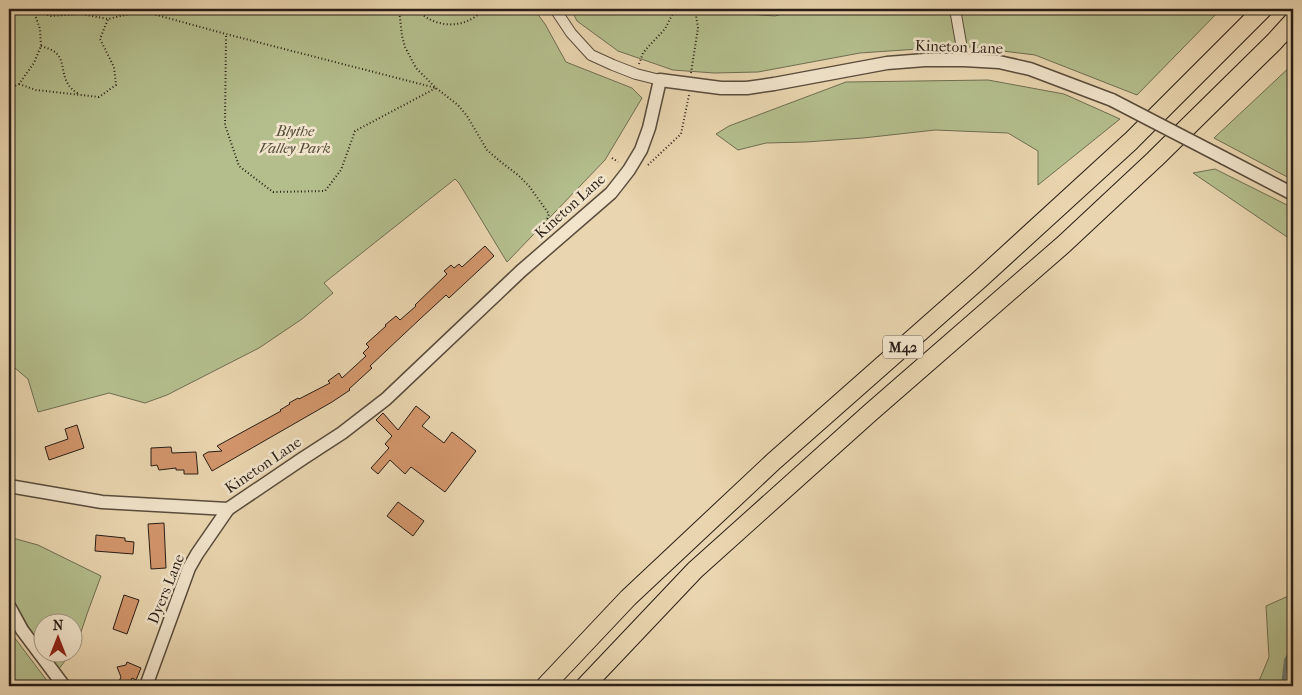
<svg xmlns="http://www.w3.org/2000/svg" width="1302" height="695" font-family="'IM FELL French Canon',serif">
	<style>
		.green { fill: #b4be8d; stroke: #6e6e52 }
		.lines { fill: none; stroke-linecap: round; stroke-linejoin: round }
		.stream { stroke: #6b7a71; stroke-width: 4 }
		.building { fill: #d3966c; stroke: #291e16 }
		.minor-casing { stroke: #594c3c; stroke-width: 12 }
		.tertiary-casing { stroke: #594c3c; stroke-width: 15 }
		.motorway-casing { stroke: #291e16; stroke-width: 20 }
		.path { stroke: #291e16; stroke-width: 2; stroke-dasharray: 1 2.5; stroke-linecap: butt }
		.minor { stroke: #f1e4cb; stroke-width: 10 }
		.tertiary { stroke: #f1e4cb; stroke-width: 12 }
		.motorway { stroke: #e9d5af; stroke-width: 18 }
		.tertiary-bridge-casing { stroke: #594c3c; stroke-width: 15; stroke-linecap: butt }
		.tertiary-bridge { stroke: #f1e4cb; stroke-width: 12 }
		.labels { text-anchor: middle; dominant-baseline: central; stroke-width: 5; stroke-linejoin: round; paint-order: stroke }
		.shield { fill: #f1e4cb; stroke: #65594c; stroke-width: 1 }
		.shield-label { font-size: 14px; font-weight: bold; fill: #291e16 }
		.street-label { font-size: 15px; fill: #291e16; stroke: #f1e4cb }
		.park-label { font-size: 15px; font-style: italic; fill: #534e3a; stroke: #f1e4cb }
	</style>
	<rect width="100%" height="100%" fill="#e9d5af"/>
	<filter id="stains"><feTurbulence type="fractalNoise" baseFrequency=".004" numOctaves="4"/><feColorMatrix values="0 0 0 0 .2 0 0 0 0 .09 0 0 0 0 .02 0 0 0 .5 -.17"/></filter>
	<radialGradient id="worn" r=".72"><stop offset=".6" stop-color="#630" stop-opacity="0"/><stop offset="1" stop-color="#630" stop-opacity=".3"/></radialGradient>
	<g class="green">
		<polygon points="9,9 33,9 37,14 170,9 534,9 545,24 566,62 632,88 642,98 605,160 507,262 459,183 455,179 324,283 333,293 302,319 259,348 167,395 145,403 109,393 38,412 28,379 9,363"/>
		<polygon points="571,9 720,9 720,12 775,16 798,9 1221,9 1137,95 1035,55 962,46 860,53 758,72 714,73 673,70 618,51 577,21"/>
		<polygon points="1293,64 1293,180 1214,138"/>
		<polygon points="988,80 1064,94 1120,119 1038,185 1038,151 1008,133 935,130 863,138 806,142 766,143 738,150 716,134 729,126 846,82"/>
		<polygon points="1215,169 1293,208 1293,241 1193,173"/>
		<polygon points="9,537 38,545 101,576 87,614 77,644 73,651 72,622 42,622 42,647 28,626 9,592"/>
		<polygon points="1293,594 1293,686 1257,686 1269,657 1266,606"/>
		<polygon points="9,633 11,633 51,686 9,686"/>
		<polygon points="46,653 71,653 58,670"/>
	</g>
	<g class="lines">
		<polyline class="stream" points="1283,686 1286,660 1293,648"/>
	</g>
	<g class="building">
		<polygon points="485,246 494,256 449,298 446,295 420,319 370,366 372,368 349,389 350,390 332,402 212,471 203,455 208,452 222,451 217,446 281,411 280,410 290,404 289,403 298,398 299,399 330,383 328,381 339,373 342,378 366,356 363,353 369,347 366,344 386,326 385,325 396,316 400,320 416,306 415,305 447,274 444,271 451,265 454,268 459,264 462,267"/>
		<polygon points="416,406 430,417 422,426 444,443 452,432 476,451 445,492 411,467 405,474 390,460 378,474 371,468 389,448 385,444 392,436 376,420 383,413 398,430"/>
		<polygon points="77,425 84,448 49,460 45,447 68,439 65,429"/>
		<polygon points="171,447 172,453 196,452 198,474 184,474 184,470 176,470 176,468 159,470 157,465 151,466 151,448"/>
		<polygon points="398,502 424,521 413,536 387,516"/>
		<polygon points="164,523 166,568 151,569 148,524"/>
		<polygon points="96,535 125,538 125,541 134,542 133,554 95,551"/>
		<polygon points="124,595 139,600 127,634 113,629"/>
		<polygon points="127,662 141,668 136,680 132,678 128,686 117,686 121,677 117,667 126,665"/>
	</g>
	<g class="lines">
		<g class="minor-casing">
			<g id="minor">
				<polyline points="555,9 571,33 591,55 613,65 636,74 660,80"/>
				<polyline points="955,9 964,60"/>
			</g>
		</g>
		<g class="tertiary-casing">
			<g id="tertiary">
				<polyline points="1224,158 1293,194"/>
				<polyline points="9,486 102,502 228,509 302,459 342,433 386,399 521,271 611,193 629,170 641,150 649,128 660,80 721,88 747,88 774,84 887,63 925,60 964,60 999,62 1030,69 1112,100"/>
				<polyline points="9,606 22,630 64,686"/>
				<polyline points="146,686 189,568 197,554 228,509"/>
			</g>
		</g>
		<g class="motorway-casing">
			<g id="motorway">
				<polyline points="545,686 628,598 774,461 979,280 1131,141 1263,9"/>
				<polyline points="585,686 695,570 871,412 1064,244 1155,159 1274,42 1293,21"/>
			</g>
		</g>
		<g class="path">
			<polyline points="122,9 122,16"/>
			<polyline points="399,9 402,36 405,47 416,68 436,88 458,105 467,116 487,150 501,162 518,175 529,186 549,214 540,237"/>
			<path d="M416,9C435,29 465,30 484,9"/>
			<polyline points="34,10 51,16 81,14 108,19 142,11 158,9"/>
			<polyline points="142,11 226,34 436,88 355,131 341,170 325,191 273,192 239,166 225,125 226,34"/>
			<path d="M41,46C46,48 52,49 56,53C67,62 58,83 79,94"/>
			<polyline points="639,64 643,53 648,47 665,29 675,9"/>
			<polyline points="691,73 698,28 695,9"/>
			<polyline points="19,84 36,90 99,97 116,85 114,67 100,39 108,19"/>
			<polyline points="9,89 19,84 34,63 41,46 40,29 33,9"/>
			<polyline points="612,158 618,162"/>
			<polyline points="648,165 681,134 689,95"/>
		</g>
		<use href="#minor" class="minor"/>
		<use href="#tertiary" class="tertiary"/>
		<use href="#motorway" class="motorway"/>
		<g class="tertiary-bridge-casing">
			<polyline id="tertiary-bridge" points="1112,100 1224,158"/>
		</g>
		<use href="#tertiary-bridge" class="tertiary-bridge"/>
	</g>
	<g class="labels">
		<rect class="shield" x="883" y="335.5" width="40" height="23" rx="4"/>
		<g class="shield-label">
			<text x="903" y="347">M42</text>
		</g>
		<g class="street-label">
			<text transform="translate(959 47) rotate(2)">Kineton Lane</text>
			<text transform="translate(570 206) rotate(-42)">Kineton Lane</text>
			<text transform="translate(263 465) rotate(-34)">Kineton Lane</text>
			<text transform="translate(166 589) rotate(-68)">Dyers Lane</text>
		</g>
		<g class="park-label">
			<text x="295" y="131">Blythe<tspan x="295" dy="17">Valley Park</tspan></text>
		</g>
	</g>
	<rect width="1302" height="695" fill="none" stroke="#e9d5af" stroke-width="30"/>
	<rect x="10" y="10" width="1282" height="675" fill="none" stroke="#291e16" stroke-width="2.5"/>
	<rect x="15" y="15" width="1272" height="665" fill="none" stroke="#291e16"/>
	<g transform="translate(58 638)"><circle r="24" fill="#f1e4cb" stroke="#a19583"/>
	<path d="M0-4L9 19L0 12L-9 19Z" fill="#8f2418"/>
	<text y="-8" font-size="14" font-weight="bold" text-anchor="middle" fill="#291e16">N</text>
	</g>
	<rect width="100%" height="100%" filter="url(#stains)"/>
	<rect width="100%" height="100%" fill="url(#worn)"/>
</svg>
